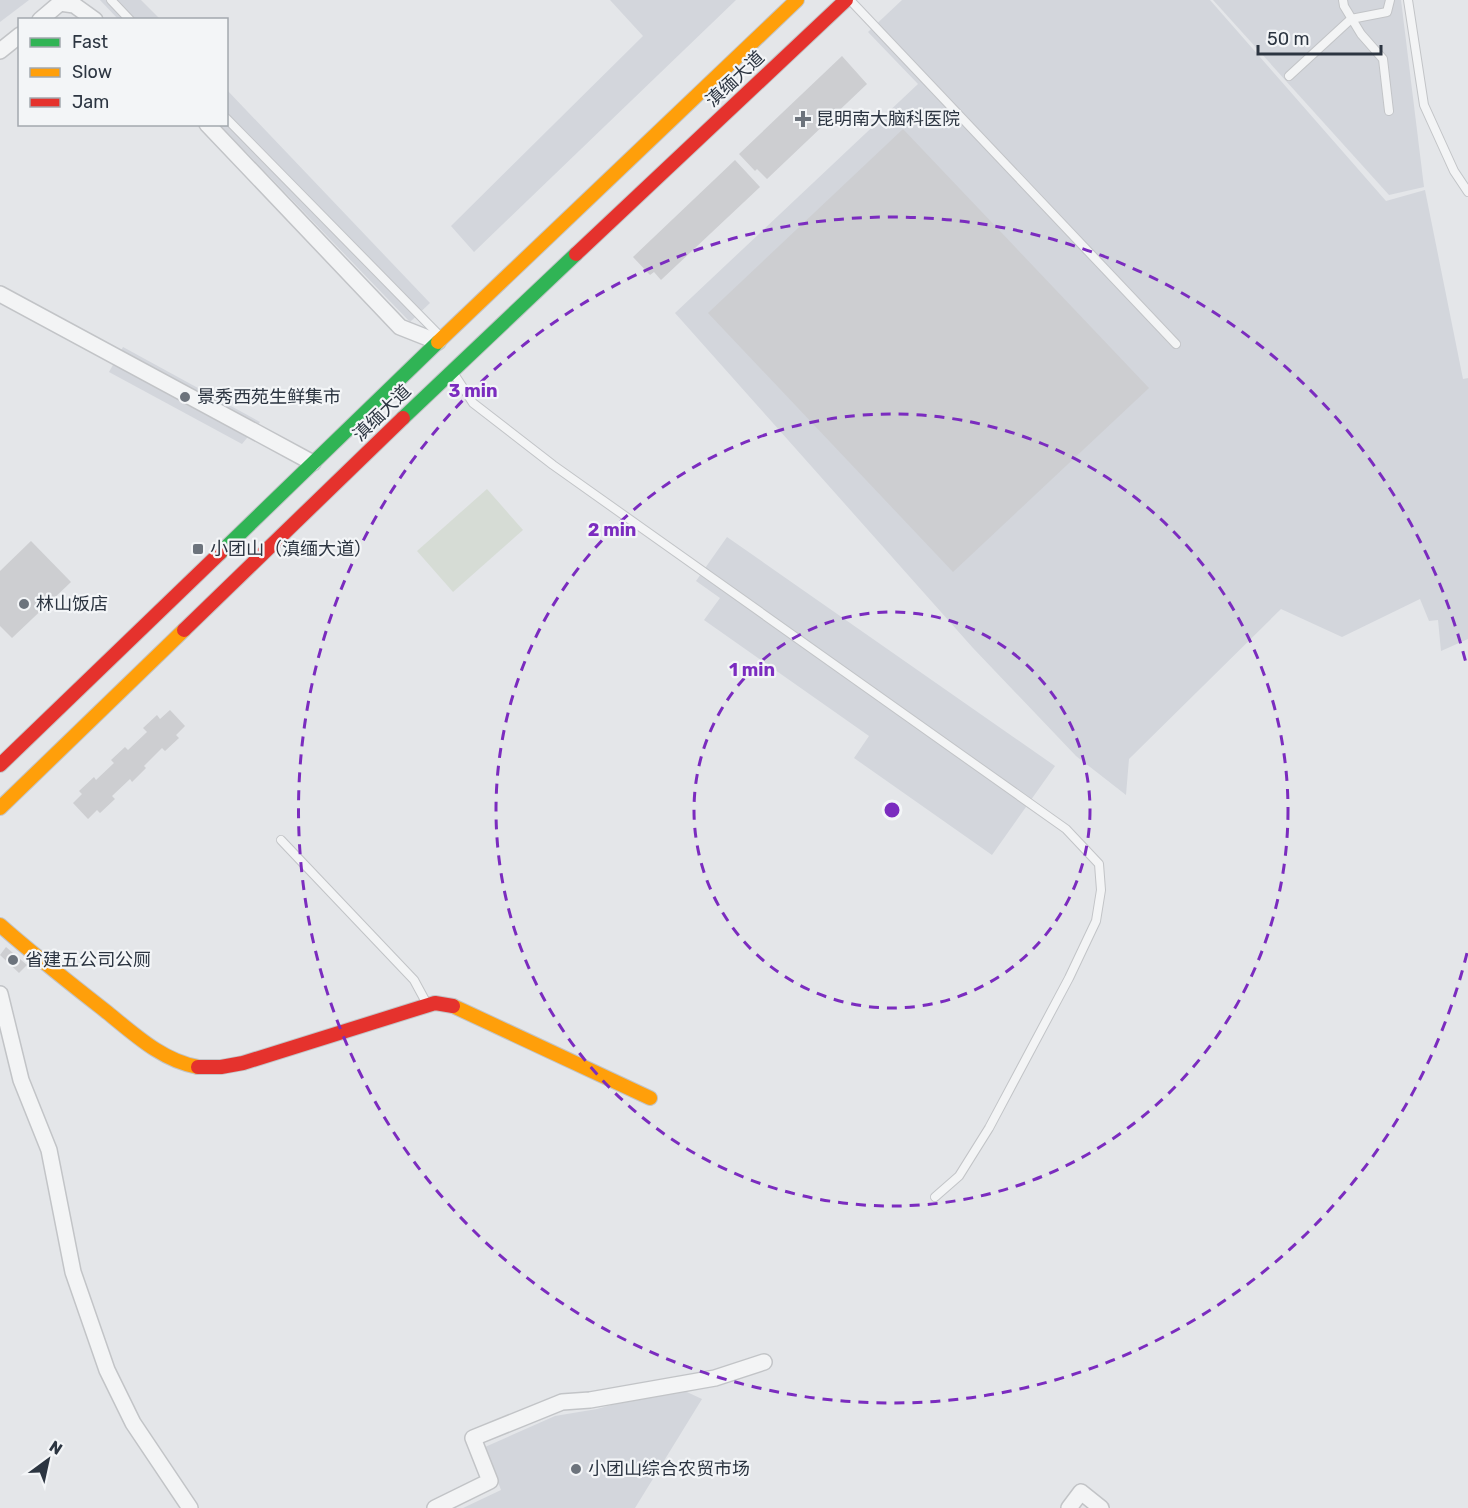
<svg xmlns="http://www.w3.org/2000/svg" width="1468" height="1508" font-family="Rubik,'Noto Sans SC',sans-serif">
	<style>
		.built { fill: #d3d6dc }
		.green { fill: #d6dcd5 }
		.building { fill: #cdced1 }
		.lines { fill: none; stroke-linecap: round; stroke-linejoin: round }
		.lane-casing { stroke: #c2c4c7; stroke-width: 10 }
		.street-casing { stroke: #c2c4c7; stroke-width: 18 }
		.fast-casing { stroke: #c2c4c7; stroke-width: 16 }
		.slow-casing { stroke: #c2c4c7; stroke-width: 16 }
		.jam-casing { stroke: #c2c4c7; stroke-width: 16 }
		.lane { stroke: #f3f4f5; stroke-width: 8 }
		.street { stroke: #f3f4f5; stroke-width: 15 }
		.fast { stroke: #30b455; stroke-width: 14 }
		.slow { stroke: #ff9f0a; stroke-width: 14 }
		.jam { stroke: #e5322d; stroke-width: 14 }
		.ring { fill: none; stroke: #7b2cbf; stroke-width: 3; stroke-dasharray: 10 8 }
		.poi-dot { fill: #6c737c; stroke: #f3f5f7; stroke-width: 2 }
		.labels { text-anchor: middle; dominant-baseline: central; stroke-width: 4.5; stroke-linejoin: round; paint-order: stroke }
		.street-label { font-size: 18px; fill: #2c3541; stroke: #f3f5f7 }
		.poi-label { font-size: 18px; fill: #2c3541; stroke: #f3f5f7; text-anchor: start }
		.centre { fill: #7b2cbf; stroke: #f3f5f7; stroke-width: 3 }
		.ring-label { font-size: 18px; text-anchor: middle; font-weight: bold; fill: #7b2cbf; stroke: #f3f5f7; stroke-width: 4.5; stroke-linejoin: round; paint-order: stroke }
	</style>
	<rect width="100%" height="100%" fill="#e4e6e9"/>
	<g class="built">
		<polygon points="0,0 29,0 0,22"/>
		<polygon points="100,0 141,0 160,19 118,19"/>
		<polygon points="610,0 736,0 474,252 451,226 643,36"/>
		<polygon points="902,0 1210,0 1386,201 1425,190 1463,379 1468,378 1468,639 1441,651 1438,620 1429,621 1420,599 1342,637 1281,609 1129,759 1126,795 1076,756 973,648 675,313 918,84 868,32"/>
		<polygon points="1213,0 1401,0 1424,187 1389,195"/>
		<polygon points="227,90 430,303 410,322 220,125 226,124"/>
		<polygon points="123,347 260,422 242,444 109,372"/>
		<polygon points="727,537 1055,766 992,855 854,758 869,736 704,620 720,598 696,581"/>
		<polygon points="676,1387 702,1399 635,1508 463,1508 501,1490 485,1447 555,1416 597,1409"/>
	</g>
	<polygon class="green" points="487,489 523,530 453,592 417,551"/>
	<g class="building">
		<polygon points="842,56 867,84 767,179 757,169 755,171 739,154"/>
		<polygon points="903,129 1149,388 953,572 708,313"/>
		<polygon points="735,160 760,187 661,280 654,272 650,275 633,257"/>
		<polygon points="31,541 71,582 12,638 0,626 0,571"/>
		<polygon points="170,710 185,726 176,735 179,738 165,751 162,748 144,766 146,768 132,782 130,779 112,796 115,799 100,813 97,810 88,819 73,803 82,794 79,791 94,777 96,780 114,763 111,760 125,747 128,750 147,732 143,728 157,715 160,719"/>
		<polygon points="6,947 27,965 19,973 0,955"/>
	</g>
	<g class="lines">
		<g class="lane-casing">
			<g id="lane">
				<polyline points="111,0 130,20"/>
				<polyline points="850,0 1176,344"/>
				<polyline points="1343,0 1344,6 1361,34 1383,59 1389,111"/>
				<polyline points="1408,0 1424,105 1454,171 1468,192"/>
				<polyline points="1289,76 1351,19 1387,12 1390,0"/>
				<polyline points="226,118 441,337"/>
				<polyline points="454,374 473,403 553,465 1066,829 1099,864 1101,890 1096,921 1069,978 989,1128 959,1176 935,1197"/>
				<polyline points="281,840 414,980 427,1004"/>
			</g>
		</g>
		<g class="street-casing">
			<g id="street">
				<polyline points="40,20 60,3 74,5 95,20"/>
				<polyline points="0,51 20,35"/>
				<polyline points="207,124 400,327 438,342"/>
				<polyline points="0,294 313,463"/>
				<polyline points="0,994 21,1080 49,1150 73,1272 107,1370 133,1423 190,1508"/>
				<polyline points="435,1508 490,1481 473,1438 562,1402 590,1400 715,1378 764,1362"/>
				<polyline points="1069,1508 1081,1492 1101,1508"/>
			</g>
		</g>
		<g class="fast-casing">
			<g id="fast">
				<polyline points="403,418 576,254"/>
				<polyline points="220,553 438,342"/>
			</g>
		</g>
		<g class="slow-casing">
			<g id="slow">
				<polyline points="438,342 797,0"/>
				<polyline points="0,808 184,630"/>
				<path d="M0,925C35,956 71,984 108,1013C135,1035 163,1061 198,1067"/>
				<polyline points="453,1006 650,1098"/>
			</g>
		</g>
		<g class="jam-casing">
			<g id="jam">
				<polyline points="576,254 846,0"/>
				<polyline points="184,630 403,418"/>
				<polyline points="0,765 220,553"/>
				<polyline points="198,1067 221,1067 243,1063 435,1003 453,1006"/>
			</g>
		</g>
		<use href="#lane" class="lane"/>
		<use href="#street" class="street"/>
		<use href="#fast" class="fast"/>
		<use href="#slow" class="slow"/>
		<use href="#jam" class="jam"/>
	</g>
	<g class="ring">
		<circle cx="892" cy="810" r="198"/>
		<circle cx="892" cy="810" r="396"/>
		<path d="M1467 953A593 593 0 1 1 1467 667"/>
	</g>
	<g class="poi-dot">
		<path d="M800 110h6v6h6v6h-6v6h-6v-6h-6v-6h6z"/>
		<circle cx="185" cy="397" r="6"/>
		<rect x="192" y="543" width="12" height="12" rx="3"/>
		<circle cx="24" cy="604" r="6"/>
		<circle cx="13" cy="960" r="6"/>
		<circle cx="576" cy="1469" r="6"/>
	</g>
	<g class="labels">
		<g class="street-label">
			<text transform="translate(735 79) rotate(-43)">滇缅大道</text>
			<text transform="translate(382 413) rotate(-44)">滇缅大道</text>
		</g>
		<g class="poi-label">
			<text x="816" y="119">昆明南大脑科医院</text>
			<text x="197" y="397">景秀西苑生鲜集市</text>
			<text x="210" y="549">小团山（滇缅大道）</text>
			<text x="36" y="604">林山饭店</text>
			<text x="25" y="960">省建五公司公厕</text>
			<text x="588" y="1469">小团山综合农贸市场</text>
		</g>
	</g>
	<circle cx="892" cy="810" r="9" class="centre"/>
	<g class="ring-label">
		<text x="473" y="397">3 min</text>
		<text x="612" y="536">2 min</text>
		<text x="752" y="676">1 min</text>
	</g>
	<rect x="18" y="18" width="210" height="108" fill="#f3f5f7" stroke="#a3a8ae" stroke-width="1.5"/>
	<rect x="30" y="38" width="30" height="9" fill="#30b455" stroke="#a3a8ae" stroke-width="1.5"/>
	<text x="72" y="48" font-size="18" fill="#2c3541">Fast</text>
	<rect x="30" y="68" width="30" height="9" fill="#ff9f0a" stroke="#a3a8ae" stroke-width="1.5"/>
	<text x="72" y="78" font-size="18" fill="#2c3541">Slow</text>
	<rect x="30" y="98" width="30" height="9" fill="#e5322d" stroke="#a3a8ae" stroke-width="1.5"/>
	<text x="72" y="108" font-size="18" fill="#2c3541">Jam</text>
	<g transform="translate(48 1460) rotate(33)" stroke="#f3f5f7" stroke-width="4.5" paint-order="stroke">
	<path d="M0-4.5L10 22L0 15L-10 22Z" fill="#2c3541"/>
	<text y="-9" font-size="16" font-weight="bold" text-anchor="middle" fill="#2c3541">N</text>
	</g>
	<path d="M1258 45v9h123v-9" fill="none" stroke="#2c3541" stroke-width="3"/>
	<text x="1267" y="45" font-size="18" fill="#2c3541" stroke="#f3f5f7" stroke-width="4.5" paint-order="stroke">50 m</text>
</svg>
